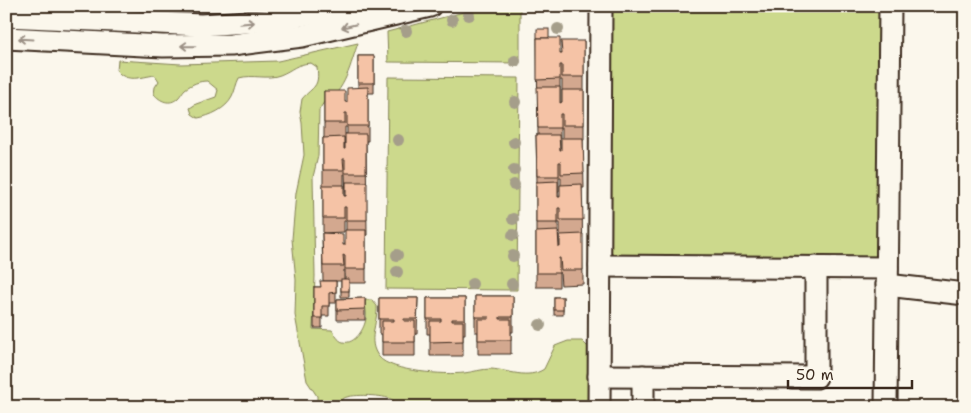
<svg xmlns="http://www.w3.org/2000/svg" width="971" height="413" font-family="'Shantell Sans',sans-serif">
	<style>
		.green { fill: #ccd98c; stroke: #848255 }
		.lines { fill: none; stroke-linecap: round; stroke-linejoin: round }
		.minor-casing { stroke: #3b2a1e; stroke-width: 25 }
		.minor { stroke: #fbf7ec; stroke-width: 21 }
		.tree { fill: #a59e8a }
		.wall { fill: #d3a88f; stroke: #3b2a1e; fill-rule: evenodd }
		.building { fill: #f5c3a6; stroke: #3b2a1e }
		.oneway { stroke: #9b9085 }
	</style>
	<rect width="100%" height="100%" fill="#fbf7ec"/>
	<filter id="ink" filterUnits="userSpaceOnUse"><feTurbulence type="fractalNoise" baseFrequency=".02" numOctaves="2"/><feDisplacementMap in="SourceGraphic" scale="10" xChannelSelector="R" yChannelSelector="G"/><feConvolveMatrix kernelMatrix="1 2 1 2 8 2 1 2 1" color-interpolation-filters="sRGB"/></filter>
	<g filter="url(#ink)">
		<g class="green">
			<polygon points="487,6 520,6 520,63 388,62 387,32"/>
			<polygon points="609,6 884,6 882,261 611,262"/>
			<path d="M358,43C351,62 345,94 324,102L319,110L318,156L313,177L315,276L313,329L332,330C335,334 338,341 343,342C355,345 365,328 366,318C367,313 365,307 365,302L366,300H372L377,306C378,324 366,341 379,357C391,372 446,375 464,373C473,372 482,369 491,369C508,370 528,380 544,369L555,346L568,341H582L591,350L592,407H393L394,401C388,395 357,394 347,397C342,398 338,403 335,407H317V396L307,381L295,315L296,280L292,239L296,193L304,155L302,123L300,112L302,99C313,86 320,88 317,67L311,63C295,64 293,70 280,75C267,80 253,74 239,78C236,84 235,91 232,97C226,109 210,116 198,118L192,114L190,108L196,104L216,97L218,90L207,81C199,81 192,84 185,89C182,92 181,95 178,98C170,106 160,101 154,94L155,87L159,81L155,75C141,77 127,83 117,71L118,60L181,64L278,61Z"/>
			<polygon points="388,77 519,78 517,290 386,289"/>
		</g>
		<g class="lines">
			<g class="minor-casing">
				<g id="minor">
					<polyline points="6,16 201,25 277,20 347,6"/>
					<polyline points="6,38 163,46 231,45 302,36 430,6"/>
					<polyline points="600,266 887,268"/>
					<polyline points="887,285 965,294"/>
					<polyline points="599,376 816,377 816,267"/>
					<polyline points="643,376 643,407"/>
					<polyline points="599,407 601,6"/>
					<polyline points="886,407 890,6"/>
				</g>
			</g>
			<use href="#minor" class="minor"/>
		</g>
		<g class="tree">
			<circle cx="469" cy="15" r="6"/>
			<circle cx="452" cy="20" r="6"/>
			<circle cx="558" cy="29" r="6"/>
			<circle cx="406" cy="31" r="6"/>
			<circle cx="515" cy="61" r="6"/>
			<circle cx="515" cy="102" r="6"/>
			<circle cx="398" cy="140" r="6"/>
			<circle cx="514" cy="142" r="6"/>
			<circle cx="514" cy="170" r="6"/>
			<circle cx="514" cy="185" r="6"/>
			<circle cx="513" cy="219" r="6"/>
			<circle cx="513" cy="235" r="6"/>
			<circle cx="397" cy="255" r="6"/>
			<circle cx="513" cy="256" r="6"/>
			<circle cx="397" cy="272" r="6"/>
			<circle cx="472" cy="284" r="6"/>
			<circle cx="512" cy="284" r="6"/>
			<circle cx="540" cy="325" r="6"/>
		</g>
		<g class="wall">
			<path d="M537,38H549L560,54H561L584,41V140H583L584,188H582L583,284L561,285L560,273H559V287H536V182H537L536,135H538ZM560,80H562V102L560,103ZM560,128H562V138L561,150H560ZM559,177H561V185L560,197H558V191H559ZM558,223H560V247H559Z"/>
			<path d="M358,56H374V93H368V141H366L367,235H366V283H349V297H341V281H323L322,233L343,245H345L346,230V221H344V232L323,233V138L324,137V91L345,102H347L358,87ZM345,127H347V134H345ZM344,138H345V149H344ZM344,174H345L346,196H344ZM344,270H345V279H344Z"/>
			<polygon points="336,281 336,303 329,303 329,316 322,316 322,328 314,328 314,287 321,287"/>
			<polygon points="475,296 513,296 513,332 511,332 511,354 478,354 478,332 475,332"/>
			<rect x="554" y="297" width="9" height="18"/>
			<polygon points="365,298 365,320 337,320 337,299"/>
			<polygon points="379,298 418,298 417,334 415,334 415,356 382,356 382,334 379,334"/>
			<polygon points="427,298 465,298 465,334 463,334 463,356 430,356 430,334 427,334"/>
		</g>
		<g class="building">
			<rect x="537" y="29" width="12" height="9"/>
			<polygon points="537,38 560,38 560,54 562,54 561,41 584,41 584,77 562,77 562,65 560,65 560,79 537,80"/>
			<rect x="358" y="56" width="16" height="27"/>
			<polygon points="368,87 368,126 347,126 347,113 345,113 345,123 324,123 324,91 345,91 345,102 347,102 347,88"/>
			<polygon points="537,87 560,87 560,103 562,102 562,90 584,90 584,125 562,125 562,114 560,114 560,128 538,128"/>
			<polygon points="345,134 366,134 366,173 345,173 345,159 343,159 344,170 323,170 323,138 344,137 344,149 345,149"/>
			<polygon points="536,135 559,135 560,150 561,150 561,138 583,138 584,173 561,174 561,162 559,162 559,176 537,176"/>
			<polygon points="558,181 558,197 560,197 560,185 582,184 583,220 560,220 560,208 558,208 558,223 536,223 536,182"/>
			<polygon points="346,182 367,182 367,220 346,220 346,207 344,207 344,218 323,218 323,185 344,185 344,196 346,196"/>
			<polygon points="345,230 366,230 366,269 345,269 345,256 343,255 344,266 323,266 322,233 343,234 343,245 345,245"/>
			<polygon points="558,231 559,247 560,247 560,235 583,234 583,270 561,270 560,258 559,258 559,273 536,273 536,232"/>
			<rect x="341" y="279" width="8" height="12"/>
			<polygon points="320,281 336,281 336,292 329,293 329,306 322,306 322,318 314,318 314,287 321,287"/>
			<polygon points="475,296 513,296 513,317 500,317 500,319 511,319 511,340 478,340 478,319 489,319 489,317 475,317"/>
			<rect x="554" y="297" width="9" height="13"/>
			<polygon points="365,298 365,309 337,310 337,299"/>
			<polygon points="379,298 418,298 417,319 404,319 404,321 415,321 415,342 382,342 382,321 394,321 394,319 379,319"/>
			<polygon points="427,298 465,298 465,319 452,319 452,321 463,321 463,341 430,342 430,321 441,321 441,319 427,319"/>
		</g>
		<defs><path id="oneway-shaft" d="M-6 0H5M1.5-3L5.5 0L1.5 3" fill="none" stroke-width="1.6" stroke-linecap="round" stroke-linejoin="round" transform="scale(1.25)"/></defs>
		<g class="oneway">
			<use href="#oneway-shaft" transform="translate(247 23) rotate(-5)"/>
			<use href="#oneway-shaft" transform="translate(349 26) rotate(166)"/>
			<use href="#oneway-shaft" transform="translate(26 39) rotate(-177)"/>
			<use href="#oneway-shaft" transform="translate(188 46) rotate(-179)"/>
		</g>
	</g>
	<rect width="971" height="413" fill="none" stroke="#fbf7ec" stroke-width="25"/>
	<rect x="12" y="12" width="946" height="388" fill="none" stroke="#3b2a1e" stroke-width="2" filter="url(#ink)"/>
	<path d="M788 380v8h124v-8" fill="none" stroke="#3b2a1e" stroke-width="2.5"/>
	<text x="796" y="380" font-size="15" fill="#3b2a1e" stroke="#fbf7ec" stroke-width="4" paint-order="stroke">50 m</text>
</svg>
